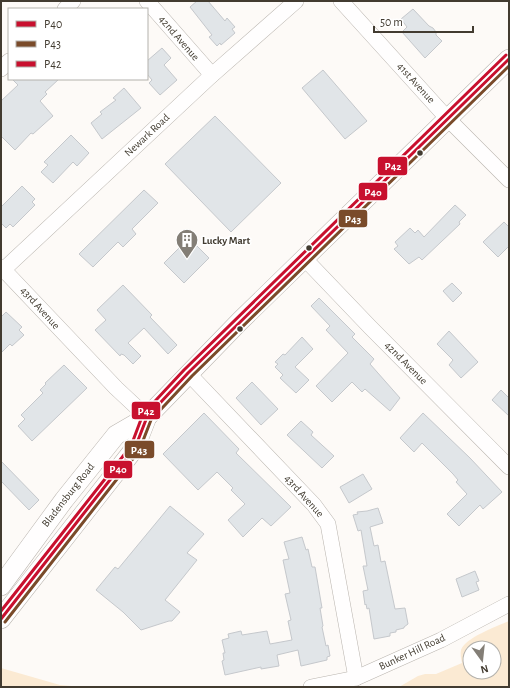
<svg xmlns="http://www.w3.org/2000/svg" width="510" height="688" font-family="'Alegreya Sans',sans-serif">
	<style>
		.green { fill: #fbead3; fill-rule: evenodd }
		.building { fill: #e1e5e8; stroke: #c5c8cc }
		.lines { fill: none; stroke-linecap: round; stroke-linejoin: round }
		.minor-casing { stroke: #bab5af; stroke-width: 16 }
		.major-casing { stroke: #bab5af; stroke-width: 20 }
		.minor { stroke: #fffefe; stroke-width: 15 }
		.major { stroke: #fffefe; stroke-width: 19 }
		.bus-1-casing { stroke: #fff; stroke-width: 6 }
		.bus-2-casing { stroke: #fff; stroke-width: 6 }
		.bus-3-casing { stroke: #fff; stroke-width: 6 }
		.bus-1 { stroke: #c8102e; stroke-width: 3 }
		.bus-2 { stroke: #7a4b2a; stroke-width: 3 }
		.bus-3 { stroke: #c8102e; stroke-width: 3 }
		.bus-dot { fill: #423b30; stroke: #fff; stroke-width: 1.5 }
		.labels { text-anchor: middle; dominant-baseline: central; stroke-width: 3; stroke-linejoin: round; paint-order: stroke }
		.street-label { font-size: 11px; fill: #423b30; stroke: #fff }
		.poi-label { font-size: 11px; font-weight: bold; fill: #423b30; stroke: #fff; text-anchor: start }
		.line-badge { stroke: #fff; stroke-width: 1.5 }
		.badge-label { font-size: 11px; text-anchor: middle; font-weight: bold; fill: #fff }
	</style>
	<rect width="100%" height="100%" fill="#fdfaf7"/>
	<g class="green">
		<path d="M509,621V687H399L418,676L425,674H436L462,663C461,659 460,654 461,650C465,638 497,626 509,621ZM470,648H494V672H470Z"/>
		<polygon points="1,668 60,685 83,687 1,687"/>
	</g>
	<g class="building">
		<polygon points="197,1 208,1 225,21 227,18 235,27 232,29 235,33 221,45 220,43 217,46 209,37 212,35 190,7"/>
		<polygon points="413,9 429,26 433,28 436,32 436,35 442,41 425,58 402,32 407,27 401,19"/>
		<polygon points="162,48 171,58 164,65 177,80 160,95 149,83 152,80 147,74 147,61"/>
		<polygon points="323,70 367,121 345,139 302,88"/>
		<polygon points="12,79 59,79 45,92 47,94 40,101 53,116 33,134 31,133 15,150 1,136 1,101 18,85"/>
		<polygon points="124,88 141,108 102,139 91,123 102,114 100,112 116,100 113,98"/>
		<polygon points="215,116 281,183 231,232 165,164"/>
		<polygon points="71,135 89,153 77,166 73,162 53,183 41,172 48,165 44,162"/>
		<polygon points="22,186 35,199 32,202 35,205 13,227 10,224 6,228 1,223 1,207"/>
		<polygon points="144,190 158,203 132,229 136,234 123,247 118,242 93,267 79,254"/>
		<polygon points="455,205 466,215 459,222 460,224 422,260 419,257 409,264 394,249 398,246 395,242 410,228 415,233 418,230 424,237"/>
		<polygon points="504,222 509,227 509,246 498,257 483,242"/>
		<polygon points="189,238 209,258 184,283 164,263"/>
		<polygon points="452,283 462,293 453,302 443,291"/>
		<polygon points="123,285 152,315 150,317 177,345 168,354 144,328 128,343 141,356 133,364 124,355 121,354 120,356 95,330 106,320 97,310"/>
		<polygon points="319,298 355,334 352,337 374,359 370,364 400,398 390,411 365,389 362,392 352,382 332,402 316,386 348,353 326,330 330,326 311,306"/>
		<polygon points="6,312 22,327 19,330 24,335 12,346 10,344 1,353 1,317"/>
		<polygon points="449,331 478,362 461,378 449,365 453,360 437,344"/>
		<polygon points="302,337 313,349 295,367 309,380 296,393 280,378 283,375 275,367 278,364 275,362 283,354 285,355"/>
		<polygon points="64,365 87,388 32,441 18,426 25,419 21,415 43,393 40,390 46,384 45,383"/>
		<polygon points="252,382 278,409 261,425 236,398"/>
		<polygon points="501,390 509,398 509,416 492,400"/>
		<polygon points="204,413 239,449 236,453 291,507 271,526 262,518 243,537 228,520 245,504 231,490 233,488 217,472 198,490 163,454"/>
		<polygon points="423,413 470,458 502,492 483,509 480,505 459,526 447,514 467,494 456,482 458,480 453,474 422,443 414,452 400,438"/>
		<polygon points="301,421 313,432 311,435 334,456 322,468 287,435"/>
		<polygon points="1,461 39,500 29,510 1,481"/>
		<polygon points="363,474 372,489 349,503 340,487"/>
		<polygon points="170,506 204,534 187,553 197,560 165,600 180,612 172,621 169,621 141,630 123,612 96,590 115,567 118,569"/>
		<polygon points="378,508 383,523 370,527 374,546 378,545 381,562 385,561 395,609 405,608 408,624 404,627 404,628 396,630 396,632 390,633 390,636 374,639 369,608 367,609 366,604 365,605 363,591 368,590 363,566 367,566 361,530 358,531 353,515 358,514 357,512 367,511"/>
		<polygon points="302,537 306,550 308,549 312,567 315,567 322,608 320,608 323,626 322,627 326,646 328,645 330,656 327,657 327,660 301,666 298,650 277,655 279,666 261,669 261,667 225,675 222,661 224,660 223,653 225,653 222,640 229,638 228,634 241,631 242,635 267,631 270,644 292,640 288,621 291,620 285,594 290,593 283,560 289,559 284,542"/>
		<polygon points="475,571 479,581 476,582 479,590 462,597 456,579"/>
	</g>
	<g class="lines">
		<g class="minor-casing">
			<g id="minor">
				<polyline points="147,1 212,75"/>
				<polyline points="341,1 447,118 509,180"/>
				<polyline points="65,9 73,1"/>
				<polyline points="1,69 9,61"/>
				<polyline points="304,258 370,327 509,467"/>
				<polyline points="1,267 116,388 147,417"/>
				<polyline points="1,272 212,75 296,1"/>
				<polyline points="188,373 314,505 328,524 356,678"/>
				<polyline points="311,687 356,678 441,640 509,604"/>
			</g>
		</g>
		<g class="major-casing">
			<g id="major">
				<polyline points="1,586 64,500 116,435 147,417 240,321 509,59"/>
				<polyline points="1,619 135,448 147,417"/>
			</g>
		</g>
		<use href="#minor" class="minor"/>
		<use href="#major" class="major"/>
		<g class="bus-1-casing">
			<polyline id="bus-1" points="1,619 135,448 147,417 188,373 509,59"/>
		</g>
		<g class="bus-2-casing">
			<polyline id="bus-2" points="5,622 139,451 151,420 192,376 509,66"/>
		</g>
		<g class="bus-3-casing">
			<polyline id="bus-3" points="1,611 131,446 143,414 184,370 506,55"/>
		</g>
		<use href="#bus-1" class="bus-1"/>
		<use href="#bus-2" class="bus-2"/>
		<use href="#bus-3" class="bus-3"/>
	</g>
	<defs>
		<g id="building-pin" transform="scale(1.15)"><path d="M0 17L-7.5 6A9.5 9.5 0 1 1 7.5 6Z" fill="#837e76" stroke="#fff"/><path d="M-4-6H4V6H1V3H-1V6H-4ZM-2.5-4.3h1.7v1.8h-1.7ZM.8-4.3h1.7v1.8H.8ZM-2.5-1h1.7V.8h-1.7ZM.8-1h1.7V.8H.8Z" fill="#fff"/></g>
	</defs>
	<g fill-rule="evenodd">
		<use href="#building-pin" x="187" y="240"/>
	</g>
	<g class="bus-dot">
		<circle cx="420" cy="153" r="3.5"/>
		<circle cx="309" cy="248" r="3.5"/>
		<circle cx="240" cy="329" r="3.5"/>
	</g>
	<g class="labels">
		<g class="street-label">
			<text transform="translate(179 38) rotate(49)">42nd Avenue</text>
			<text transform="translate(416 83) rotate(48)">41st Avenue</text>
			<text transform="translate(147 135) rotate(-43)">Newark Road</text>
			<text transform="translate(40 308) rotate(48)">43rd Avenue</text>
			<text transform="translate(406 363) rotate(45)">42nd Avenue</text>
			<text transform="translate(68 495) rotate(-52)">Bladensburg Road</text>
			<text transform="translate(304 496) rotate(48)">43rd Avenue</text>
			<text transform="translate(412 652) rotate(-25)">Bunker Hill Road</text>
		</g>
		<g class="poi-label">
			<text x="202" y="240">Lucky Mart</text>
		</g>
	</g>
	<g class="line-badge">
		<rect x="377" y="156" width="31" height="20" rx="4" fill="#c8102e"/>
		<rect x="358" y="182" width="30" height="19" rx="4" fill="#c8102e"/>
		<rect x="338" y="209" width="30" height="19" rx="4" fill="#7a4b2a"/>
		<rect x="131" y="401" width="30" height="19" rx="4" fill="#c8102e"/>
		<rect x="124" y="440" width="31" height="19" rx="4" fill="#7a4b2a"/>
		<rect x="103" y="460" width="30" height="19" rx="4" fill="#c8102e"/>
	</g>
	<g class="badge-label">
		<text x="393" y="170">P42</text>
		<text x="373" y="196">P40</text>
		<text x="353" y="223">P43</text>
		<text x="146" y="415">P42</text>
		<text x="139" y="454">P43</text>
		<text x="118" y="473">P40</text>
	</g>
	<rect width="510" height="688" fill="none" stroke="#423b30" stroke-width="4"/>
	<rect x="8" y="8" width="140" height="72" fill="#ffffff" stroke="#b3b1ac"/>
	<rect x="16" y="21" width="20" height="6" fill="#c8102e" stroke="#b3b1ac"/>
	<text x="44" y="28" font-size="12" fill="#423b30">P40</text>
	<rect x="16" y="41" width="20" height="6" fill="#7a4b2a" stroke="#b3b1ac"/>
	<text x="44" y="48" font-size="12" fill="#423b30">P43</text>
	<rect x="16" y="61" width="20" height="6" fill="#c8102e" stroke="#b3b1ac"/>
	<text x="44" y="68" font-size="12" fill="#423b30">P42</text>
	<g transform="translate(482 660) rotate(165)"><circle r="19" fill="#ffffff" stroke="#b3b1ac"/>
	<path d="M0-3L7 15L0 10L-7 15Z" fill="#837e76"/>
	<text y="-6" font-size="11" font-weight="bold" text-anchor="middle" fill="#423b30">N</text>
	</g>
	<path d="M374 26v6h99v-6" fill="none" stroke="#423b30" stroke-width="2"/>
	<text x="380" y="26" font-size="12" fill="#423b30" stroke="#ffffff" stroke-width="3" paint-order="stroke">50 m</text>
</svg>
